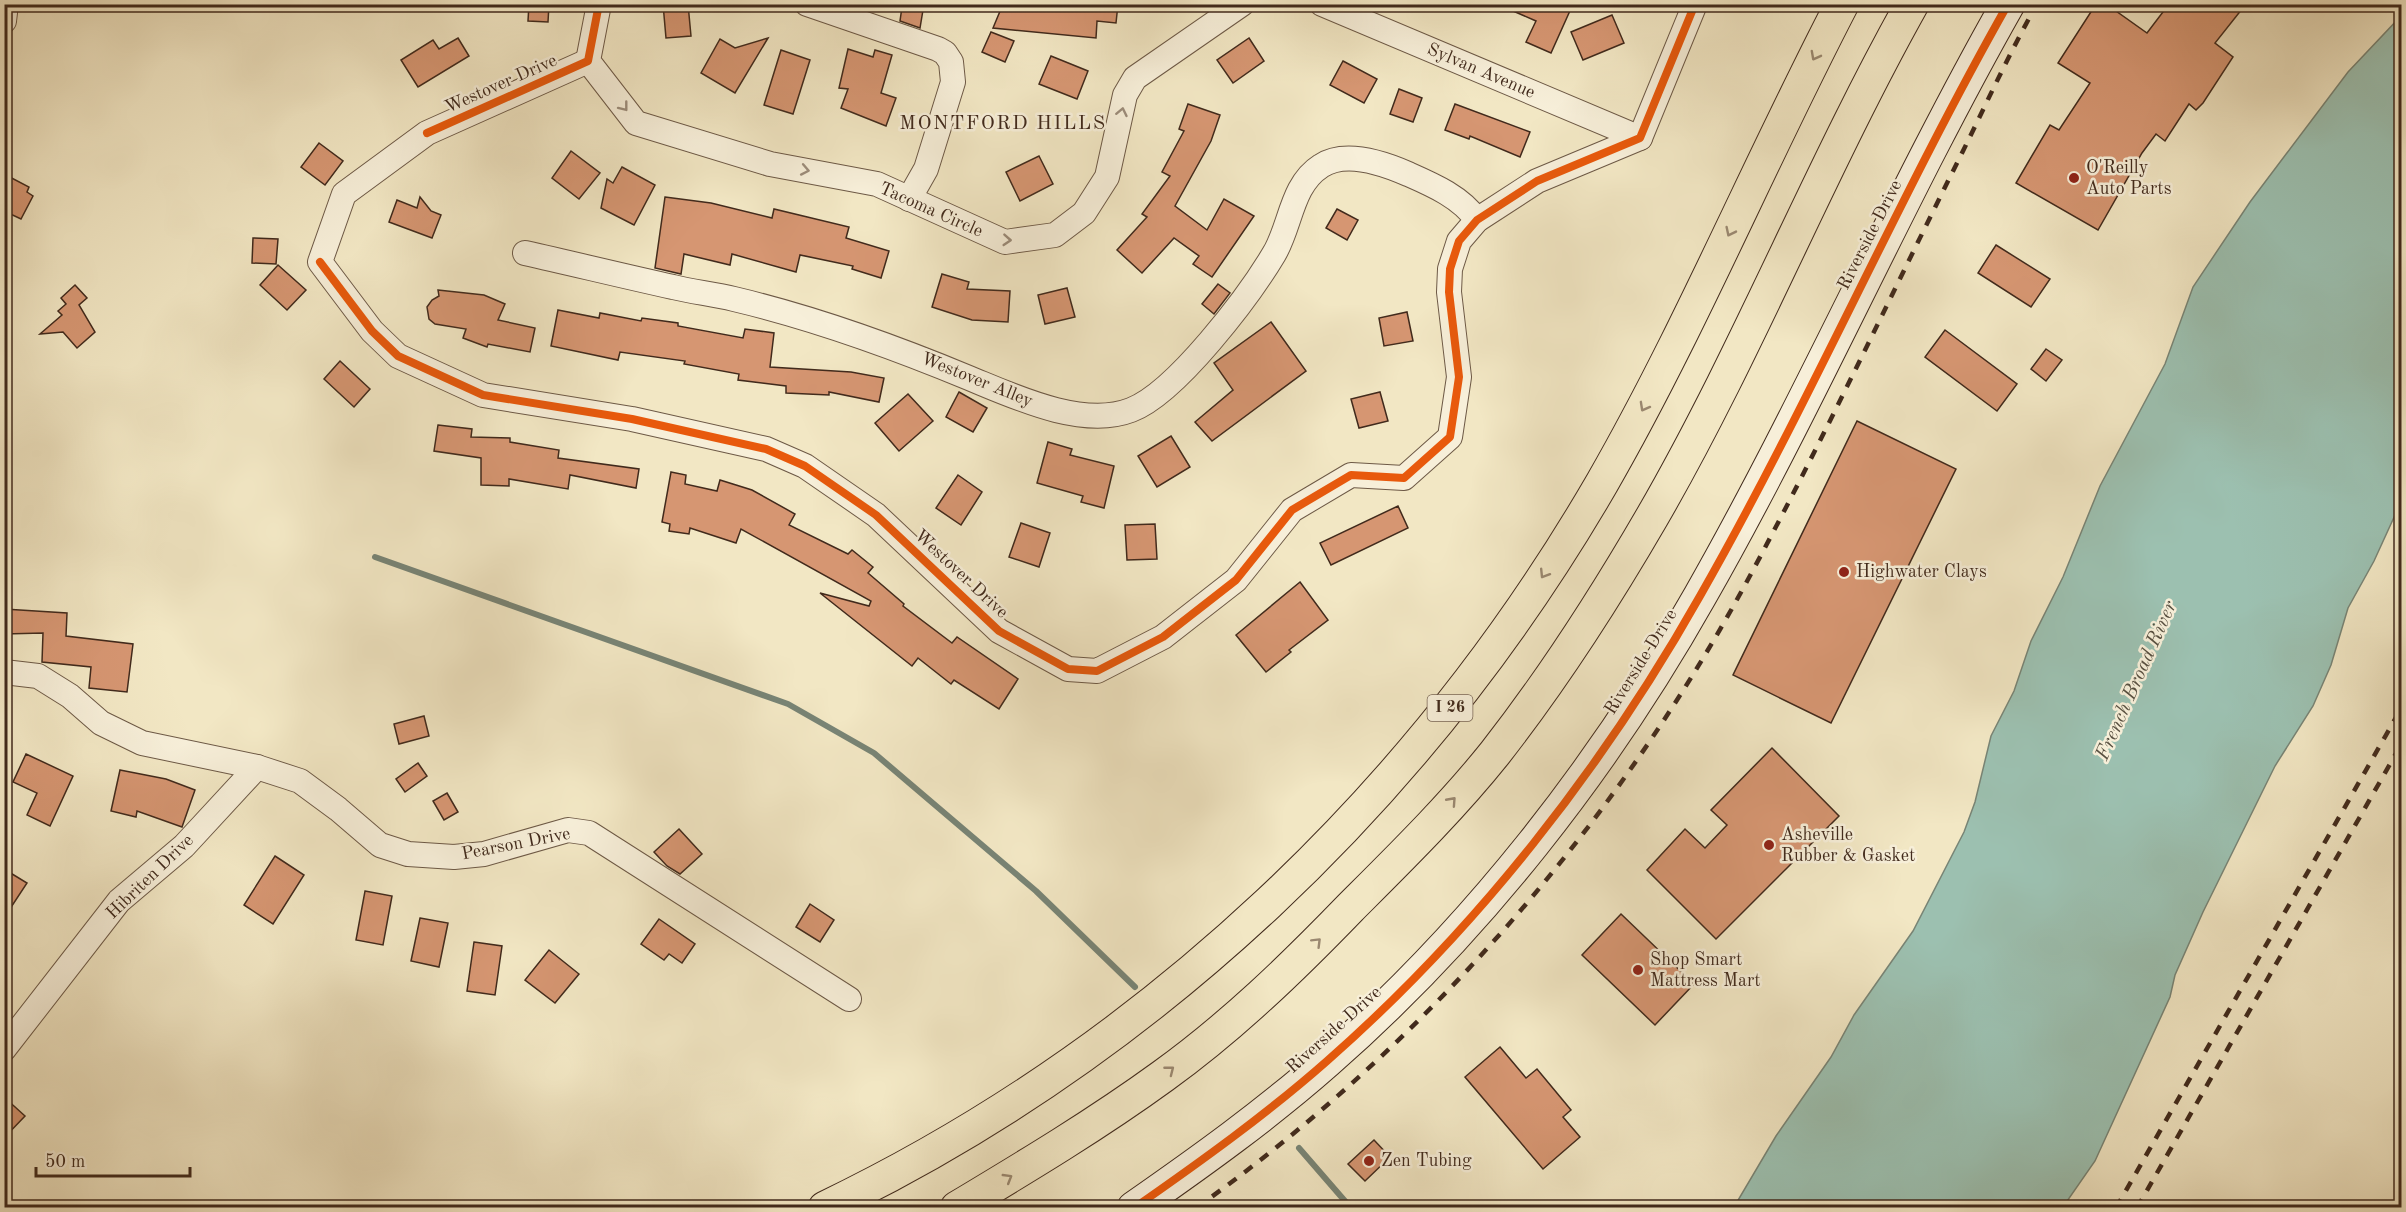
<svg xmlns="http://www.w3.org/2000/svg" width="2406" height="1212" font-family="'Old Standard TT',serif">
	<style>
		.water { fill: #9cc0b0; stroke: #788475; stroke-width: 1.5 }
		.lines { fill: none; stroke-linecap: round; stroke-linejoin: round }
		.stream { stroke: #788475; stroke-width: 6 }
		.building { fill: #d69672; stroke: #412a1c; stroke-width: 1.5 }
		.street-casing { stroke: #6d5946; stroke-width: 26 }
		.secondary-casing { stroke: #412a1c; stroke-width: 35 }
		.highway-casing { stroke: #412a1c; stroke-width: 35 }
		.street { stroke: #f7efd9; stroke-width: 24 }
		.secondary { stroke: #f7efd9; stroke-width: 33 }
		.highway { stroke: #f2e7c4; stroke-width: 33 }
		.rail { stroke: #412a1c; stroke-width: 4.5; stroke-dasharray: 10 10; stroke-linecap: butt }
		.cycleway-casing { stroke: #f7efd9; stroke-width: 11 }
		.cycleway { stroke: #e8590c; stroke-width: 8 }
		.oneway { stroke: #9a8870 }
		.oneway2 { stroke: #9c8c7a }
		.poi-dot { fill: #8f2418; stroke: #f7efd9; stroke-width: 2 }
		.labels { text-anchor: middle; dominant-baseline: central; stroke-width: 5; stroke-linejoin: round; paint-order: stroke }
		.shield { fill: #f7efd9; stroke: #786555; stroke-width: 1.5 }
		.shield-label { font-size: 16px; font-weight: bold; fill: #412a1c }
		.street-label { font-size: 18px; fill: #412a1c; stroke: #f7efd9 }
		.poi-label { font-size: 18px; fill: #412a1c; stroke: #f7efd9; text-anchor: start }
		.neighbourhood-label { font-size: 20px; letter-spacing: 1.5px; fill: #412a1c; stroke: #f7efd9 }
		.water-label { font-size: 20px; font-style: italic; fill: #585041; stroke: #f7efd9 }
	</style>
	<rect width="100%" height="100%" fill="#f2e7c4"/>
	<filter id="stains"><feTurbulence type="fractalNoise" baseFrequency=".00333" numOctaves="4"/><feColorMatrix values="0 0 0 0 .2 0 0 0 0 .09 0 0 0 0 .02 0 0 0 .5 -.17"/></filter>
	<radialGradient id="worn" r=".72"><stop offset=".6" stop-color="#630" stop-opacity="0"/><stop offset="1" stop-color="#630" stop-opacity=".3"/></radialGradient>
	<polygon class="water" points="2401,16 2401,502 2374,561 2348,608 2331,665 2313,706 2275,766 2203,912 2175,975 2170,997 2095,1161 2063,1207 1734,1207 1776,1136 1831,1057 1854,1015 1913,931 1964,832 1975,802 1991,736 2014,691 2031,641 2063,577 2100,486 2165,364 2193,287 2250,202 2348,72"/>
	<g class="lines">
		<g class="stream">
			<polyline points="375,557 788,704 874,753 1036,891 1135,987"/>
			<polyline points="1299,1148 1351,1208"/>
		</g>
	</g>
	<g class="building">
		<polygon points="529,4 549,4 548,22 528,21"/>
		<polygon points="663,4 688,4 691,36 666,38"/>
		<polygon points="1003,4 1073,8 1073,4 1118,4 1116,23 1097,21 1096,38 993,28"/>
		<polygon points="1497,4 1573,4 1551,53 1526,42 1536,21"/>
		<polygon points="2096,4 2106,4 2147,33 2169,4 2246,4 2215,43 2233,57 2203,103 2196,110 2189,104 2165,141 2156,134 2142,153 2098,230 2016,183 2050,125 2059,130 2090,83 2058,63"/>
		<polygon points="902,7 923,10 920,28 900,21"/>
		<polygon points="1612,15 1624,43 1583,60 1571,32"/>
		<polygon points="991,32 1014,41 1005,62 982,52"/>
		<polygon points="458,38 469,56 418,87 401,60 433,40 439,49"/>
		<polygon points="768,38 735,93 701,73 720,39 735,48"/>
		<polygon points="1249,38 1264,61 1233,83 1217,60"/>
		<polygon points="848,49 873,57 875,50 892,55 881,93 896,98 886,126 841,108 848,89 839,88"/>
		<polygon points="781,50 810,60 793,114 764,105"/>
		<polygon points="1051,56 1088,71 1077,99 1039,84"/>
		<polygon points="1343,61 1377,79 1364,103 1330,85"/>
		<polygon points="1399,89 1422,98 1413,122 1390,114"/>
		<polygon points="1188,104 1220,115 1211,141 1175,206 1207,230 1224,199 1254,216 1212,277 1193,264 1199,256 1174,238 1142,273 1117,250 1147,217 1142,214 1170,176 1162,172 1184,131 1179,129"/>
		<polygon points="1455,104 1530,132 1520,157 1470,136 1469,139 1445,130"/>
		<polygon points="319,143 343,161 325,185 301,167"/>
		<polygon points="571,151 600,173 579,199 552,178"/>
		<polygon points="1039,156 1053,184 1020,201 1006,172"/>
		<polygon points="622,167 655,185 634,225 601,208 607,179 613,183"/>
		<polygon points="4,174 29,187 27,192 33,196 21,219 4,211"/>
		<polygon points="420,197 431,211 441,215 432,238 389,222 397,200 417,208"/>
		<polygon points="665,197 711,203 772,218 774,209 849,227 846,238 889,251 881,278 852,269 853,266 800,255 796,272 732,254 730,265 684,254 681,274 655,268"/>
		<polygon points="1337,209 1358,220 1347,240 1326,228"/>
		<polygon points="253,238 278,239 276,264 252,263"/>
		<polygon points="1996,245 2050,279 2031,307 1978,273"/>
		<polygon points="278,265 306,290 287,310 260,285"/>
		<polygon points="942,274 969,282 967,289 1010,291 1008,322 972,320 932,307"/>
		<polygon points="1218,284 1230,293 1214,314 1202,304"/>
		<polygon points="75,285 87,298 79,305 95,332 77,348 63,332 40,334 62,315 58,311 66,304 61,298"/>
		<polygon points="1067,288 1075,317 1045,324 1038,295"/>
		<polygon points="438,290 484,295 505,304 498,320 535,328 530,352 488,344 487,347 463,338 466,329 435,324 429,319 427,307 432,300 439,296"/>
		<polygon points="558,310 599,318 600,313 641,321 642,318 678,323 678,326 743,338 745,329 774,333 770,367 851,372 884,378 879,402 829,392 829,395 786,393 786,386 738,380 739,374 684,364 685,361 620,352 618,360 551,346"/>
		<polygon points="1407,312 1413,341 1384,346 1379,318"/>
		<polygon points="1271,322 1306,371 1212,441 1195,422 1233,390 1214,363"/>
		<polygon points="1945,330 2017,384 1997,411 1925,357"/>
		<polygon points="2046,349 2062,360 2046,381 2031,369"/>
		<polygon points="340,361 370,389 354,407 324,379"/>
		<polygon points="959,392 987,408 973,432 946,417"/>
		<polygon points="1380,392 1388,421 1359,428 1351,399"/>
		<polygon points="908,394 933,421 899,451 875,423"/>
		<polygon points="1857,421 1956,469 1831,723 1733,675"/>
		<polygon points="438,425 472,429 471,437 510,438 510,442 559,450 558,458 639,469 636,488 570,475 568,489 509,479 509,486 481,485 481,458 434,451"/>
		<polygon points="1171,436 1190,467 1157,487 1138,456"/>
		<polygon points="1048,442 1072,449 1070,455 1114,466 1104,508 1081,502 1083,496 1037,483"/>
		<polygon points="671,472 686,475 685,484 717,491 720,480 752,490 795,514 789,525 848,554 852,550 873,567 868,573 904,604 903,606 952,643 957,637 1018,679 999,709 954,680 951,684 918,658 912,666 820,593 869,606 871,601 741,529 736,543 690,528 689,534 669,531 670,524 662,522"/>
		<polygon points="958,475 982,492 961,525 936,508"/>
		<polygon points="1398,506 1408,528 1331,565 1320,543"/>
		<polygon points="1021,523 1050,533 1039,567 1009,557"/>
		<polygon points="1155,524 1157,559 1127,560 1125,525"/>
		<polygon points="1300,582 1328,620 1289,650 1291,652 1266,672 1236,635"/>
		<polygon points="4,609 67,613 66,636 133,644 127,692 89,688 91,667 42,662 43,633 4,634"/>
		<polygon points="424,716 429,736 399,744 394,724"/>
		<polygon points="1772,748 1839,816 1716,939 1647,870 1685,829 1705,848 1727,825 1711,810"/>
		<polygon points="26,754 73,776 50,826 27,815 37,793 13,782"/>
		<polygon points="418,763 427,776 405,792 396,779"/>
		<polygon points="120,770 166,779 195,790 182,827 137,811 136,817 111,811"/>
		<polygon points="447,793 458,812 444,820 433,801"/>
		<polygon points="679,829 702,854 680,874 667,866 654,852"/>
		<polygon points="275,856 304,875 273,924 244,905"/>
		<polygon points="4,869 27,883 4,918"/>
		<polygon points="365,891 392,896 383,945 356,940"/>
		<polygon points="810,904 834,920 820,942 796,927"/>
		<polygon points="1621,914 1694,984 1655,1025 1582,955"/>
		<polygon points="420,918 448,923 439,967 411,961"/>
		<polygon points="659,919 695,944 682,963 669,954 664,960 641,944"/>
		<polygon points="474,942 502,946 495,995 467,991"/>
		<polygon points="549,950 579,974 555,1003 525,980"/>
		<polygon points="1500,1047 1526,1078 1537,1069 1571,1110 1563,1117 1580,1137 1543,1169 1465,1077"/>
		<polygon points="4,1097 25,1116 4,1138"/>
		<polygon points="1374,1140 1390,1157 1365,1181 1348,1164"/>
	</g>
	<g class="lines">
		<g class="street-casing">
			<g id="street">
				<polyline points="599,4 588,61 636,123 770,164 877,184 1005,242 1055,235 1084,213 1107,177 1125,95 1135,78 1242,4"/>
				<polyline points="807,4 938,49 945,53 951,62 953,82 926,169 909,199"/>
				<polyline points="1322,4 1640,138"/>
				<polyline points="4,21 6,4"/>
				<polyline points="588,61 427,133 344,194 320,262 372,331 398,356 483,395 632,419 766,449 805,466 876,515 999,631 1068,669 1097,671 1163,637 1236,580 1292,510 1351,475 1404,478 1450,437 1459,377 1449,292 1450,269 1459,241 1477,220 1537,181 1640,138 1695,4"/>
				<path d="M525,253C574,264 623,276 673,287C693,292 714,294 734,299C814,318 892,346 969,378C1013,396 1082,429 1131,410C1176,393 1249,296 1274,254C1291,226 1291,185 1321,166C1345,150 1383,163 1408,174C1433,185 1461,197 1477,220"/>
				<polyline points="4,672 38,676 70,696 101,723 142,743 257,767 300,781 338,809 380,845 408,854 454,857 484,854 568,830 589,833 849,999"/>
				<polyline points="4,1049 119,901 184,846 257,767"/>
			</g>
		</g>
		<g class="secondary-casing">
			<path id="secondary" d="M1134,1208C1200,1162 1267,1114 1327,1061C1476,930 1603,768 1700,596C1810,403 1898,198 2008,4"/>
		</g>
		<g class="highway-casing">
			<g id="highway">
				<path d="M825,1208C1151,1051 1421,795 1602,483C1691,328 1759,163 1842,4"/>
				<path d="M957,1208C1027,1166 1097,1124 1163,1076C1231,1027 1292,968 1350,908C1400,858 1451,808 1495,753C1553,679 1605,598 1652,517C1748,351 1818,172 1912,4"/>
			</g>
		</g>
		<use href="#street" class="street"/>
		<use href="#secondary" class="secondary"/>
		<use href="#highway" class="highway"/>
		<g class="rail">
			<path d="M1196,1208C1427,1044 1619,821 1752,572C1826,434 1893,291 1963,151C1987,102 2010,52 2037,4"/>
			<polyline points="2116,1208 2402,707"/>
			<polyline points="2137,1208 2402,743"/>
		</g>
		<g class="cycleway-casing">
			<g id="cycleway">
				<polyline points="427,133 588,61 599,4"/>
				<polyline points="320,262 372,331 398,356 483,395 632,419 766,449 805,466 876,515 999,631 1068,669 1097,671 1163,637 1236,580 1292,510 1351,475 1404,478 1450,437 1459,377 1449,292 1450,269 1459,241 1477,220 1537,181 1640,138 1695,4"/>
				<path d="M1134,1208C1200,1162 1267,1114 1327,1061C1476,930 1603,768 1700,596C1810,403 1898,198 2008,4"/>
			</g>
		</g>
		<use href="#cycleway" class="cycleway"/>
	</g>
	<defs><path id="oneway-chevron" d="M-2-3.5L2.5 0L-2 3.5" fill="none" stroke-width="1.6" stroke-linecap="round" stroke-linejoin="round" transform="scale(1.5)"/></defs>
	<g class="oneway">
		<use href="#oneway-chevron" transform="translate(1815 56) rotate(118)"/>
		<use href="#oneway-chevron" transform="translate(1730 232) rotate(116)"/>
		<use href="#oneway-chevron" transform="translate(1644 407) rotate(119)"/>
		<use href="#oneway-chevron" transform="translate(1544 574) rotate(122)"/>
		<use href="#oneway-chevron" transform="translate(1452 801) rotate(-48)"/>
		<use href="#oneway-chevron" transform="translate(1317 942) rotate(-45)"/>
		<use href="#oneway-chevron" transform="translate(1170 1070) rotate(-38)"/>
		<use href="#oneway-chevron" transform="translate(1008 1178) rotate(-31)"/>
	</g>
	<g class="oneway2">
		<use href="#oneway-chevron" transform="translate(624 107) rotate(52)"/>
		<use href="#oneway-chevron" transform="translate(1122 112) rotate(-78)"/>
		<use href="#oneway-chevron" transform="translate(805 170) rotate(11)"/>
		<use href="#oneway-chevron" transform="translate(1007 240) rotate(4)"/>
	</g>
	<g class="poi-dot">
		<circle cx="2074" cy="178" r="6"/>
		<circle cx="1844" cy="572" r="6"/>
		<circle cx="1769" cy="845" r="6"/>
		<circle cx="1638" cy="970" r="6"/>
		<circle cx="1369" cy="1161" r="6"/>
	</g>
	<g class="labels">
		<rect class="shield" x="1427.5" y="695" width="45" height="26" rx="4.5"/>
		<g class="shield-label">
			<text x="1450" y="708">I 26</text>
		</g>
		<g class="street-label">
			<text transform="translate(1481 71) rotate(23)">Sylvan Avenue</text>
			<text transform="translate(501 84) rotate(-24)">Westover Drive</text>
			<text transform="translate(931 210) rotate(24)">Tacoma Circle</text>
			<text transform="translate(1870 235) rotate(-63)">Riverside Drive</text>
			<text transform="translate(977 380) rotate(22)">Westover Alley</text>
			<text transform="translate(961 574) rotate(43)">Westover Drive</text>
			<text transform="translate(1641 662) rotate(-58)">Riverside Drive</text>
			<text transform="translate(516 844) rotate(-11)">Pearson Drive</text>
			<text transform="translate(150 877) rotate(-44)">Hibriten Drive</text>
			<text transform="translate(1334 1030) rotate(-42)">Riverside Drive</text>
		</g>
		<g class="poi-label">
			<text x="2086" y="168">O'Reilly<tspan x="2086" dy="21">Auto Parts</tspan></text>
			<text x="1856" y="572">Highwater Clays</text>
			<text x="1781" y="835">Asheville<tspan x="1781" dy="21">Rubber &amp; Gasket</tspan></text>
			<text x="1650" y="960">Shop Smart<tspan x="1650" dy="21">Mattress Mart</tspan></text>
			<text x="1381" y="1161">Zen Tubing</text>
		</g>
		<g class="neighbourhood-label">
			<text x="1003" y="124">MONTFORD HILLS</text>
		</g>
		<g class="water-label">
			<text transform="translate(2137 681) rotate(-66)">French Broad River</text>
		</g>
	</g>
	<rect width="2406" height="1212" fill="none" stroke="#f2e7c4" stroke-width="24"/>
	<rect x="6" y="6" width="2394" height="1200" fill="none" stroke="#412a1c" stroke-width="3"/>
	<rect x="12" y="12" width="2382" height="1188" fill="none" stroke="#412a1c" stroke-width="1.5"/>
	<path d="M36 1167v9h154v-9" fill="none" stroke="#412a1c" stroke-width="3"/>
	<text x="45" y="1167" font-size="18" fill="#412a1c" stroke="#f7efd9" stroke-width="4.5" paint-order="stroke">50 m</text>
	<rect width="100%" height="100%" filter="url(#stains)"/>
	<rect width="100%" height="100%" fill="url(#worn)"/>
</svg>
